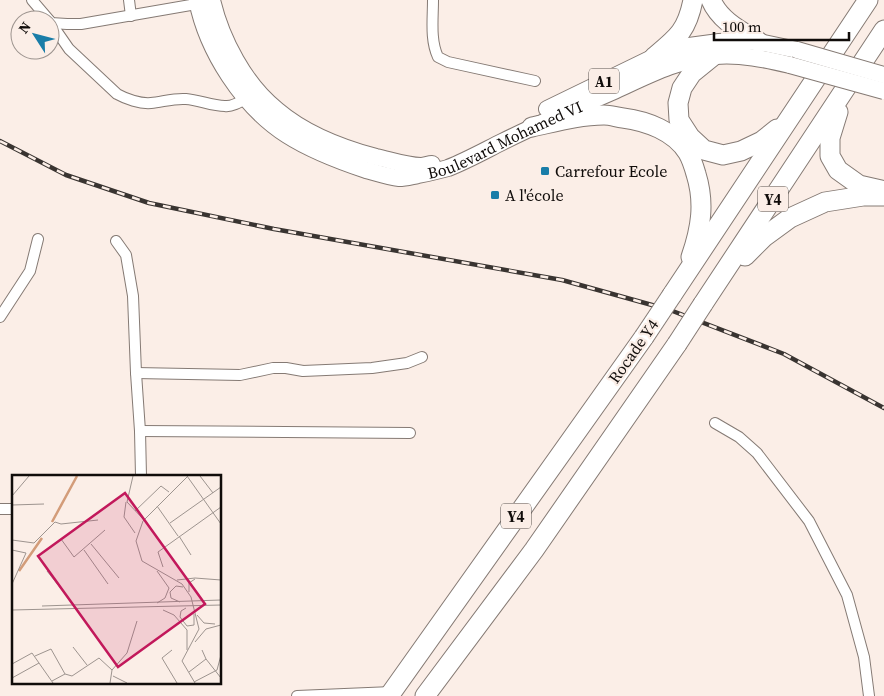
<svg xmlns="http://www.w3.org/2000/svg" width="884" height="696" font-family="'Source Serif 4',serif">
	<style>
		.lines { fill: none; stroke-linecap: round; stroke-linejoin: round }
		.street-casing { stroke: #857a74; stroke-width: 12 }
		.primary-casing { stroke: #857a74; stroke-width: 18 }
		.highway-casing { stroke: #857a74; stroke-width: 21 }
		.street { stroke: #fff; stroke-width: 10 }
		.primary { stroke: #fff; stroke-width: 16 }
		.highway { stroke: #fff; stroke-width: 19 }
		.rail-casing { stroke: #393431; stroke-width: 4.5 }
		.rail { stroke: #fbeee7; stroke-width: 2.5; stroke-dasharray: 8; stroke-linecap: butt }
		.primary-bridge-casing { stroke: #857a74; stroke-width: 18; stroke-linecap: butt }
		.highway-bridge-casing { stroke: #857a74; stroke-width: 21; stroke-linecap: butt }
		.primary-bridge { stroke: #fff; stroke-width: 16 }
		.highway-bridge { stroke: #fff; stroke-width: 19 }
		.poi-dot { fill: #197da8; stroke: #fbeee7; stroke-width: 2 }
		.labels { text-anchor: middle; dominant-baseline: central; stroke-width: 4.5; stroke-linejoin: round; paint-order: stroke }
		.shield { fill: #fbeee7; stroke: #56504c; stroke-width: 1 }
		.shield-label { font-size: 15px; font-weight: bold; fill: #100c0a }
		.street-label { font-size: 16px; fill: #100c0a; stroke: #fbeee7 }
		.poi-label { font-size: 16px; fill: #100c0a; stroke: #fbeee7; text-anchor: start }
		.inset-river { fill: none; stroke: #d39c79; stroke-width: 2.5 }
		.inset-road { fill: none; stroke: #9d948f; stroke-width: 1 }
		.view { fill: #c2185b; fill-opacity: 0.15; stroke: #c2185b; stroke-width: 2.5 }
		.inset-edge { fill: none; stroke: #100c0a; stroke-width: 2.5 }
	</style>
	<rect width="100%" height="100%" fill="#fbeee7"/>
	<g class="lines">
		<g class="street-casing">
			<g id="street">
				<polyline points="32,0 49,20"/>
				<polyline points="129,0 131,16"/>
				<path d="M433,0C433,19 430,40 438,57L448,62L535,81"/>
				<polyline points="50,21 51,23 67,24 81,24 202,3"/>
				<path d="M51,23L69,49L117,94C126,99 140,104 151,103C162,102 174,98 186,99C199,100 212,106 225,106C232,107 240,102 247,98"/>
				<polyline points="116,241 126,255 133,296 136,373 140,431 141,476"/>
				<polyline points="0,317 30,271 38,239"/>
				<polyline points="136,373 240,375 273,368 286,368 303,371 372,368 407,363 422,357"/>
				<polyline points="715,423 739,437 757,453 809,521 847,595 864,657 869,696"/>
				<polyline points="140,431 410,433"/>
				<polyline points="0,509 14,509"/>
				<polyline points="297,696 392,692"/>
			</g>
		</g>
		<g class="primary-casing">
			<g id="primary">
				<path id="s1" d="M197,0C207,51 243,107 287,135C312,151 339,161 366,170C377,173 389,177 399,178C406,178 412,176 418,175C428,173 438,171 448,168C466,161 484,151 502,142C538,124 575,108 612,92C645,77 678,59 715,56C741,54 765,59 790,65"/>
				<path d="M212,0C221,39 245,85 277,110C304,133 342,148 376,157C390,160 407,166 421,166C424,166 429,164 432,164"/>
				<polyline points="547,109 654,57 689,46 719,42 736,41 759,42 797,50"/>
			</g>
		</g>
		<g class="highway-casing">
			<g id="highway">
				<path d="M711,0C720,21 741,31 759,42"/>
				<polyline points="713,56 692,73 682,88 678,103 679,120 690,137 704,150 723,155 741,151 762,141 777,129"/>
				<path d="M654,57C677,38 687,31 693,0"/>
				<polyline points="838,112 830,138 830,156 838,170 859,185 881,190"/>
				<path d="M532,127C555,122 579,115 604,115C610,115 616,117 623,118C646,121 675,131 688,153C692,160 694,167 696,174C705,203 701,228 691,257"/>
				<polyline points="745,256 764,237 790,218 825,202 863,196 884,196"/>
				<polyline points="672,295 868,0"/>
				<polyline points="703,304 884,30"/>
				<polyline points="389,696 644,337"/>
				<polyline points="425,696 534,550 677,344"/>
			</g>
		</g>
		<use href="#street" class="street"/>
		<use href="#primary" class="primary"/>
		<use href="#highway" class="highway"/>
		<g class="rail-casing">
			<polyline id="rail" points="0,141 66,175 149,203 274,229 562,280 670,310 784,354 884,408"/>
		</g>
		<use href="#rail" class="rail"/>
		<g class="primary-bridge-casing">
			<g id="primary-bridge">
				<polyline points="797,50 884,75"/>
				<polyline points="790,65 884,91"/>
			</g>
		</g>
		<g class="highway-bridge-casing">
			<g id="highway-bridge">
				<polyline points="644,337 672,295"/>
				<polyline points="677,344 703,304"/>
			</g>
		</g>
		<use href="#primary-bridge" class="primary-bridge"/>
		<use href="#highway-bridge" class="highway-bridge"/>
	</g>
	<g class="poi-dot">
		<rect x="540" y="166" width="10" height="10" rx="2.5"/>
		<rect x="490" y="190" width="10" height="10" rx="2.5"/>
	</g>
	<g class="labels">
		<g class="shield">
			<rect x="589" y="68.5" width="30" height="25" rx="4"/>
			<rect x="758" y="186.5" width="30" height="25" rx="4"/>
			<rect x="501" y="503.5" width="30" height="25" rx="4"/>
		</g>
		<g class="shield-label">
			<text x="604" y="81">A1</text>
			<text x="773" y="199">Y4</text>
			<text x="516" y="516">Y4</text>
		</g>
		<g class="street-label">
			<text stroke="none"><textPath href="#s1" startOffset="400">Boulevard Mohamed VI</textPath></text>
			<text transform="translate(633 351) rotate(-55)">Rocade Y4</text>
		</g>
		<g class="poi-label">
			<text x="555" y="171">Carrefour Ecole</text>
			<text x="505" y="195">A l'école</text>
		</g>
	</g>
	<g transform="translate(12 475)">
		<rect width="209" height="209" fill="#fbeee7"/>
		<path class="inset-river" d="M40,47L65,1M7,96L30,63"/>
		<path class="inset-road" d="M121,1L115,27L132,45M175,1L209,49M176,1L131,46L124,66L130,86L170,109L179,122L187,154L170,186L183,208M188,1L201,18M0,21L17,1M114,27L112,42L123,58M0,30L32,29M145,31L166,61M123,36L149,11L157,17M158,48L209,12M167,61L179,80M49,64L62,82L93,55M0,65L22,68L43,47L49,49L86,45M79,69L107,103M0,75L14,78L0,109M72,75L96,109M151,92L146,77L209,32M35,96L62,130M165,105L183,103L209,105M177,117V108L183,104M168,127L159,123L158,117L164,111L171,112M145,128L153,123L157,113L145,96M30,131L209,125M174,133L169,136L168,142L175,151L182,150V139M0,135L209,130M151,135L162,140L175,155V175M185,140L192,148L203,149M183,167L194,154L209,150M61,172L75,190M160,175L150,183L165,208M23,181L39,174L53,199M194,184L209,203M0,189L20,178L41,208M100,195L115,178L125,146M177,197L194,184L190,175M101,201L115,208M0,203L27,188M40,206L53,199L60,201L87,183L100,195L98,208M182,207L205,195L209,180"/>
		<path class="view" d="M113,18L193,129L106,192L26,81Z"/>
		<rect width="209" height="209" class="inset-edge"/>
	</g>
	<g transform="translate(35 35) rotate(306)"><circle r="24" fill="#fbeee7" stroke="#9d948f"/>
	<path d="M0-4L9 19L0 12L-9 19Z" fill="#197da8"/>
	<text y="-8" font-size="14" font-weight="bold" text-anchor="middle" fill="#100c0a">N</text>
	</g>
	<path d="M714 32v8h135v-8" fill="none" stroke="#100c0a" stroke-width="2.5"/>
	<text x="722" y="32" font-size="15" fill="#100c0a" stroke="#fbeee7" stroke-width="4" paint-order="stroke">100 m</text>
</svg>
